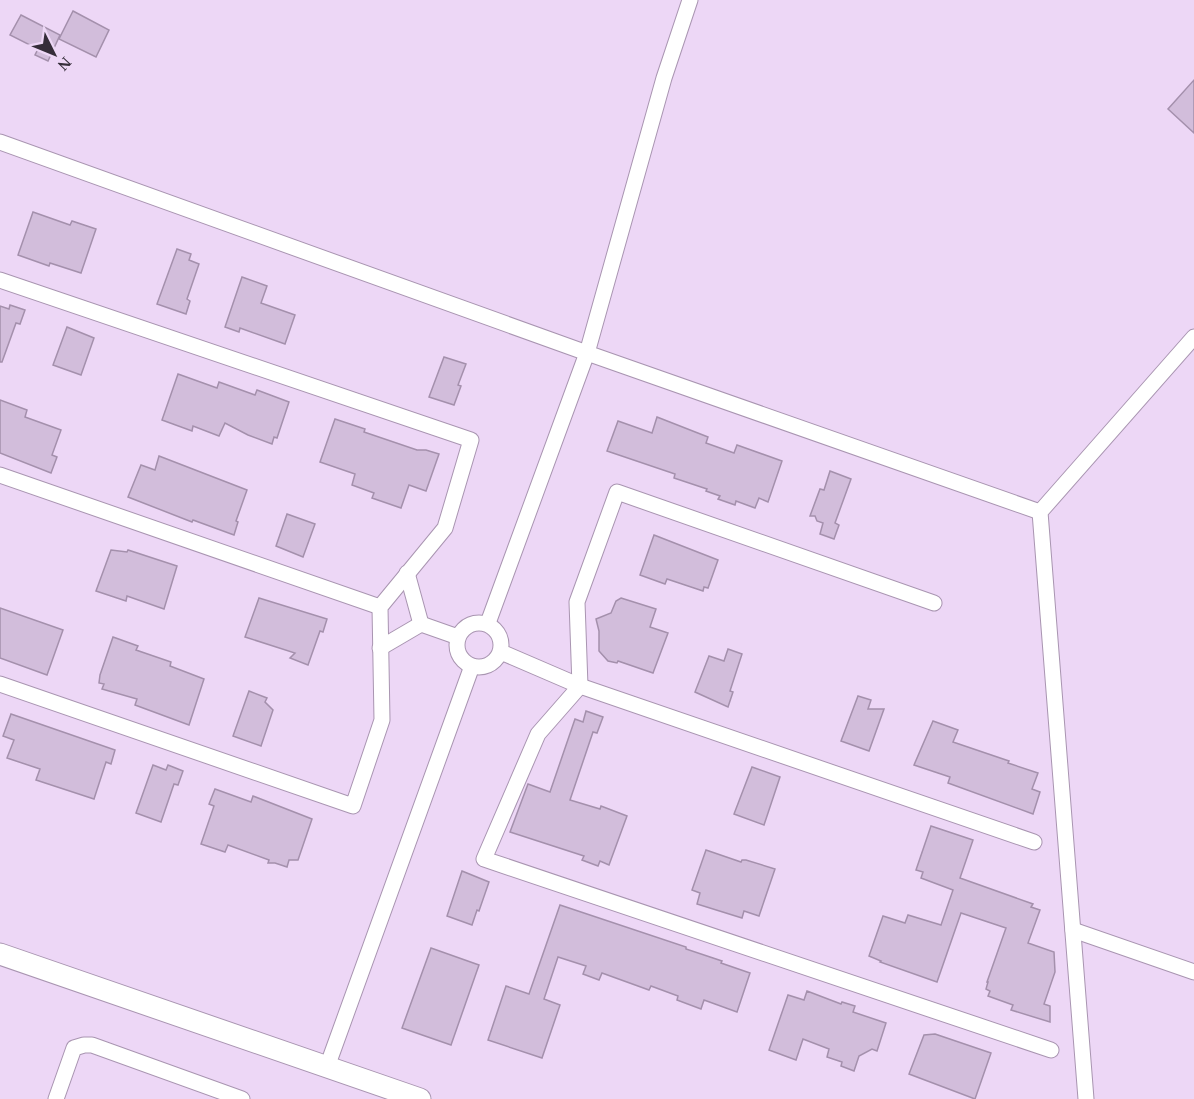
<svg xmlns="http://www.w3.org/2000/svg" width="1194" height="1099" font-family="'Times New Roman',serif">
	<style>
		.building { fill: #d2bddb; stroke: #a490ac; stroke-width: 1.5 }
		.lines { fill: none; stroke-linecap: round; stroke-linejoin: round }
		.street-casing { stroke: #a995b1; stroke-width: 17 }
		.secondary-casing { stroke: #a995b1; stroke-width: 23 }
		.street { stroke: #fff; stroke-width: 15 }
		.secondary { stroke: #fff; stroke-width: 21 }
	</style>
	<rect width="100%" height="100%" fill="#edd7f6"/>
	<g class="building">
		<polygon points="73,11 109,30 96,57 59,39"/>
		<polygon points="21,15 60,35 48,61 35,55 38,49 10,35"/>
		<polygon points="1194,80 1194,133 1168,109"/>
		<polygon points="33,212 70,225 72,221 96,229 81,273 50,263 49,266 18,255"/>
		<polygon points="177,249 191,254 189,260 199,264 187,299 190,301 186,314 157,304"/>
		<polygon points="242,277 267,286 261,303 295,315 285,344 240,328 239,332 225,327"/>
		<polygon points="10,305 25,310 20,324 16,323 2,362 0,362 0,306 9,309"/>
		<polygon points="67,327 94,338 81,375 53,365"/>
		<polygon points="444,357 466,364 458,385 461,386 454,405 429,397"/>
		<polygon points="178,374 217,388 219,382 255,395 257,390 289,402 277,438 274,437 272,444 248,435 225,423 219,436 193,426 192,431 162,420"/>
		<polygon points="0,400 27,410 25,417 61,430 52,455 57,457 51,473 0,453"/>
		<polygon points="657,417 708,437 706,443 734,453 737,445 782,461 768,502 759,498 755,508 736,501 735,505 718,499 720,496 706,491 707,489 674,478 675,474 607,451 618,421 652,433"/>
		<polygon points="335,419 365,429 364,432 417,450 426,450 439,454 426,491 409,485 401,508 372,498 374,493 352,485 355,474 320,462"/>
		<polygon points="159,456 247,490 236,521 238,522 234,535 193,520 192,522 128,497 141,465 155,470"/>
		<polygon points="830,471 851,479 835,523 839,525 834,539 820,534 823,523 817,521 815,516 810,516 820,489 824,490"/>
		<polygon points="287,514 315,524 303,557 276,546"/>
		<polygon points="654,535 718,560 708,588 704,587 703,591 667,579 665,584 640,575"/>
		<polygon points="111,550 127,552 128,550 177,566 164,609 127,596 126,601 96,591"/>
		<polygon points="259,598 327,619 323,632 320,631 308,665 290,658 295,653 245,637"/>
		<polygon points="621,598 656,609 650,627 668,633 653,673 618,661 617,663 608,661 599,651 599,631 596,619 611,613 616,601"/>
		<polygon points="0,608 63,630 47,675 0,658"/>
		<polygon points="113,637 138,646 136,650 171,662 170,666 204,679 189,725 135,705 137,699 102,689 104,684 99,683 100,675"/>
		<polygon points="728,649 742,654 730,691 733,692 728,707 695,692 709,656 724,661"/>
		<polygon points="249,691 267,698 265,702 273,710 261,746 233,736"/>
		<polygon points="858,696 871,700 868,709 884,709 869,751 841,741"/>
		<polygon points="586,711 603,717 597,733 593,732 570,800 600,809 601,806 627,816 609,865 600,861 598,866 582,860 584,856 510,832 528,784 550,792 575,719 583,722"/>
		<polygon points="11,714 115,750 111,764 106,762 94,799 36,780 40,769 7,758 14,740 3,736"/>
		<polygon points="933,721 958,730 953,742 1009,761 1008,763 1038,773 1032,789 1040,792 1033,814 948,783 950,777 914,765"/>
		<polygon points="153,765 166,770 168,765 183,771 178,785 174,784 161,822 136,813"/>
		<polygon points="752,767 780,777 764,825 734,814"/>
		<polygon points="215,789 251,802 253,796 312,819 298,860 289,860 287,867 275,863 268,863 269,860 228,845 225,852 201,844 214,806 209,804"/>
		<polygon points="931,826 973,840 960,878 1033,904 1031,907 1040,910 1028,943 1054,952 1055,972 1044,1004 1050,1006 1050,1022 1011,1010 1013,1005 988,996 990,991 986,989 988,982 987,982 1006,928 961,913 937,982 880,962 881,961 869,956 883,916 905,923 908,915 941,925 953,890 921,878 923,872 916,870"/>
		<polygon points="706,850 741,862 742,860 746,860 775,869 759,916 744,911 742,918 697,904 700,893 692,890"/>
		<polygon points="462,871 489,882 479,911 477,910 472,925 447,916"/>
		<polygon points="560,905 686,947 686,949 722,961 721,963 750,973 737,1012 704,1000 701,1009 677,1000 678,996 651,986 649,990 602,973 599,980 583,974 586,966 558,957 544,999 560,1005 542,1058 488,1040 506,986 529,994"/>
		<polygon points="431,948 479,965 451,1045 402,1028"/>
		<polygon points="807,991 841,1004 842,1002 855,1006 853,1012 886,1023 877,1051 872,1049 859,1056 854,1071 841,1066 842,1062 827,1057 829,1049 803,1039 796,1060 769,1050 788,995 804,1000"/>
		<polygon points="935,1034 991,1053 975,1099 909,1074 924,1035"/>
	</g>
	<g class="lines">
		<g class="street-casing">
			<g id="street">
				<polyline points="0,142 587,353 1040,512"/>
				<polyline points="0,280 471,440 445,528 380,607 382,720 353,806 0,684"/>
				<polyline points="0,475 380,607"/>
				<polyline points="407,573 421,624"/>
				<polyline points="934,603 617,492 577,602 580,686 538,734 484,859 1051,1050"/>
				<circle cx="479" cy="645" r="22"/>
				<polyline points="488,623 587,353 664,78 690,0"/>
				<polyline points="421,624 458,637"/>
				<polyline points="380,648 421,624"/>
				<polyline points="501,652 580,686 1034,842"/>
				<polyline points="1073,930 1194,972"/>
				<polyline points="327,1067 472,666"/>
				<polyline points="56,1099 74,1048 84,1045 92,1045 242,1099"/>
				<polyline points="1086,1099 1040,512 1194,337"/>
			</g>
		</g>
		<g class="secondary-casing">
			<polyline id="secondary" points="0,954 420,1099"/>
		</g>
		<use href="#street" class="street"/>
		<use href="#secondary" class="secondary"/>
	</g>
	<g transform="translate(54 54) rotate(133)" stroke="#edd7f6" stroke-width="4.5" paint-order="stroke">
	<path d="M0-4.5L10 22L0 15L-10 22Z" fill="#352d39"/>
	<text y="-9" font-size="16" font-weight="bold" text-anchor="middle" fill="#352d39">N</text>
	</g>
</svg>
